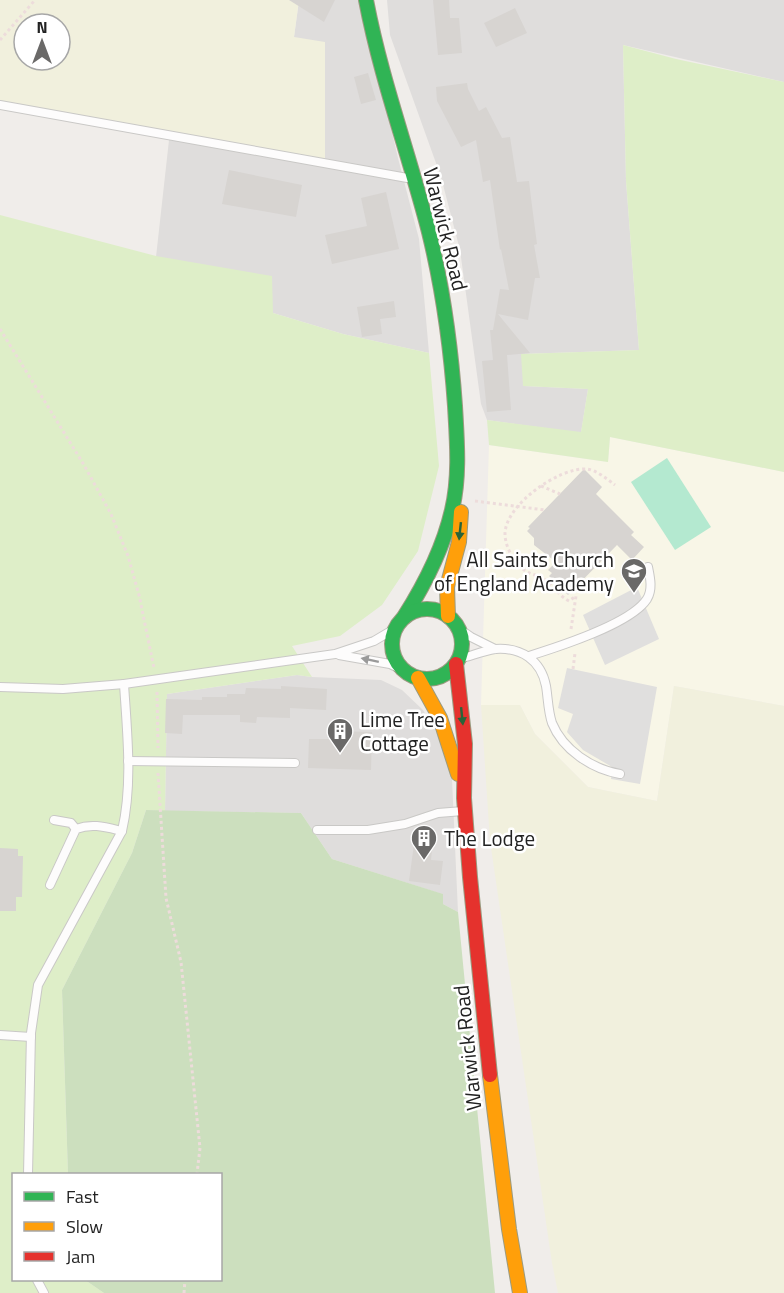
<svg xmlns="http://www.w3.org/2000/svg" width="784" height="1293" font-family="'Titillium Web',sans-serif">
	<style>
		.residential { fill: #dfdddc }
		.education { fill: #f8f6e7 }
		.farmland { fill: #f1f0dd; fill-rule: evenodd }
		.grass { fill: #deeec8 }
		.forest { fill: #ccdfbe }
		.pitch { fill: #b4e9d0 }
		.parking { fill: #e0dfde }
		.building { fill: #d7d4d1 }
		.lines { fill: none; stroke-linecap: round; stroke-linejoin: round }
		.lane-casing { stroke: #c9c8c6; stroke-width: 10 }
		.fast-casing { stroke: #9b9b80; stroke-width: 16 }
		.slow-casing { stroke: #9b9b80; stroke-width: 16 }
		.jam-casing { stroke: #9b9b80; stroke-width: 16 }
		.path { stroke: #eddcdb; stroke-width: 3; stroke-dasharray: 3 3; stroke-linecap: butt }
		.lane { stroke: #fdfcfc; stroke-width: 8 }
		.fast { stroke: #30b455; stroke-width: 14 }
		.slow { stroke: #ff9f0a; stroke-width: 14 }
		.jam { stroke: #e5322d; stroke-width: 14 }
		.oneway { fill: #286439 }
		.oneway2 { fill: #9a9a9a }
		.labels { text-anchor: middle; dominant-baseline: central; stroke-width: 5; stroke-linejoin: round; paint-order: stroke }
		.street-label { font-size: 21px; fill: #222; stroke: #fff }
		.poi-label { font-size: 21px; fill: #222; stroke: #fff; text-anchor: start }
	</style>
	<rect width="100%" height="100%" fill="#f0edea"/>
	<g class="residential">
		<polygon points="299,0 361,0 398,158 419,239 429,353 343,334 273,313 156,257 169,140 324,159 294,37"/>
		<polygon points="387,0 784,0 784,82 623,45 626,181 639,350 522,354 524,386 588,389 581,433 487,420 481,404 460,250 441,177 390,35"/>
		<polygon points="297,675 312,677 381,680 402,690 423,710 451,757 458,912 443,904 442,894 332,859 301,813 165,811 167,694"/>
	</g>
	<polygon class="education" points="610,437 784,472 784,706 674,686 657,801 588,787 535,734 520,705 481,705 489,445 608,462"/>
	<g class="farmland">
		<path d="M0,0H299L294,37L325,42V164L0,105ZM24,24H60V60H24Z"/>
		<polygon points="674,686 784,706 784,1293 558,1293 552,1263 490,841 481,705 520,705 535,734 588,787 657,801"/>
	</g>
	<g class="grass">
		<polygon points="623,45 676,59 784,82 784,472 610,437 608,462 489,445 487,420 581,432 588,389 523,386 521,354 639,350 626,181"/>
		<polygon points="0,215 156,256 272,276 273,313 343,334 429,353 439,466 418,551 382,605 340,636 292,646 312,677 297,675 167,694 165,811 146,810 132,853 62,990 68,1174 14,1174 14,1280 85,1280 104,1293 0,1293"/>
	</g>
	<polygon class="forest" points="146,810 301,813 332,859 443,894 443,904 458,912 495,1293 104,1293 85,1280 220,1280 220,1174 68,1174 62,990 132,853"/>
	<polygon class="pitch" points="667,458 711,527 675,550 631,482"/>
	<g class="parking">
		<polygon points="637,587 659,639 605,665 583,615"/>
		<polygon points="567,668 657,687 640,784 611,779 612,767 583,750 567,732 573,714 558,708"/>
	</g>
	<g class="building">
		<polygon points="289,0 335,0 324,22"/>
		<polygon points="433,0 449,0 450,18 459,18 462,53 438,55"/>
		<polygon points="515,8 527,33 496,47 484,23"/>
		<polygon points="368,73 376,100 361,104 354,77"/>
		<polygon points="467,83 468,89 479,111 486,107 502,138 510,137 517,182 529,181 531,198 537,244 534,245 540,278 535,278 528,320 498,314 530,353 507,355 511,410 487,412 482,361 493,360 490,330 493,330 500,289 509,290 501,249 500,250 490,180 483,182 476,140 461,147 437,101 436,87"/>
		<polygon points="229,170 302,185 296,217 222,204"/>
		<polygon points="386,192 399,249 332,264 325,235 367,226 361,198"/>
		<polygon points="394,301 396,317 380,319 382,334 362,337 357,307"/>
		<polygon points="584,469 602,487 596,494 634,532 631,535 644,547 632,560 617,545 568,595 549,576 552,573 548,570 556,562 534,545 534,538 527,531 530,528 528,527"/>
		<polygon points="281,686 327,689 326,710 290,708 290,718 257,717 256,723 240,722 240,715 183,715 182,734 165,733 166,699 202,700 202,697 227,697 227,694 245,694 246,688 281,689"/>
		<polygon points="330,731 372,732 371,770 308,768 309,739 330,739"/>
		<polygon points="415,837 433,840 431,860 443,861 440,885 409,881"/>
		<polygon points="0,848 18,849 18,856 23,856 22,897 16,897 16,911 0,911"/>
	</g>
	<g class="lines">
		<g class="lane-casing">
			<g id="lane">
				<polyline points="0,105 413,179"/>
				<polyline points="457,627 471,637 495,649"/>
				<polyline points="339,655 390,664 404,671"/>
				<path d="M529,656C558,647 631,624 647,599C653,589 650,577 648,567"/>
				<path d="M459,659C471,656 483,651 495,649C521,647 541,660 546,686C548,698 548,711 552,723C563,750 592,769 620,774"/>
				<polyline points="0,687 63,689 124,684"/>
				<polyline points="128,761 295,763"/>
				<polyline points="54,820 71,823 76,829"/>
				<polyline points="317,830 368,830 405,824 438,813 463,811"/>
				<path d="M50,885L76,829C92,823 105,827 122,831"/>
				<polyline points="0,1035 31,1037"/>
				<path d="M28,1174L31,1033L38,985L122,831C133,784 127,732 124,684L335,654L374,641L396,628"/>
				<polyline points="37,1280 44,1293"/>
			</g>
		</g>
		<g class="fast-casing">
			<g id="fast">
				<path d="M366,0C381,79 409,154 429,232C443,289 451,348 455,406C457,441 460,476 452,510C443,549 425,584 404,617"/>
				<circle cx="427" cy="644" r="35"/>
			</g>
		</g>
		<g class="slow-casing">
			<g id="slow">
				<polyline points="448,616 447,587 459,542 461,512"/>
				<polyline points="418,678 440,718 458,774"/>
				<polyline points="490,1075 509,1229 520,1293"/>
			</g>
		</g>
		<g class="jam-casing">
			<polyline id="jam" points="456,664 465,744 464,798 470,877 490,1075"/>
		</g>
		<g class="path">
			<polyline points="0,40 35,0"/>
			<polyline points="0,329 84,465 111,514 128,556 139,595 154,668"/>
			<polyline points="541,486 560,494"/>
			<polyline points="475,501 545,510"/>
			<path d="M571,629L576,596L569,601C559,596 554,586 545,580C535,573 528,576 518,564C511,557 505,544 505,534C505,505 559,467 587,469C596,470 607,479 615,485"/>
			<polyline points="573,669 575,653"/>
			<polyline points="157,692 158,748"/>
			<polyline points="158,773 166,898 181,962 200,1148 197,1174"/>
			<polyline points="184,1293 185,1280"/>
		</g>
		<use href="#lane" class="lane"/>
		<use href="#fast" class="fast"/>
		<use href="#slow" class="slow"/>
		<use href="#jam" class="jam"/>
	</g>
	<defs><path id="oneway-solid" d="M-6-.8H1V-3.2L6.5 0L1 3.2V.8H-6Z" transform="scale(1.5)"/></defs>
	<g class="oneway">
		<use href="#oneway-solid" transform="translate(460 531) rotate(96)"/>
		<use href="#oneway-solid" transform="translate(462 716) rotate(84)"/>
	</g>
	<use class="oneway2" href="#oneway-solid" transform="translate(370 660) rotate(-168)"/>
	<defs>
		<g id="school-pin" transform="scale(1.35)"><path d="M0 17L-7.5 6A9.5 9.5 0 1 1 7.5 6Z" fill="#6a6968" stroke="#fff"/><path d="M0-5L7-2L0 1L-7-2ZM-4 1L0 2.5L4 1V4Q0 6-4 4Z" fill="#fff"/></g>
		<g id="building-pin" transform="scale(1.35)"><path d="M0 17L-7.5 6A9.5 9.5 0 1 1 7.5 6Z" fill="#6a6968" stroke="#fff"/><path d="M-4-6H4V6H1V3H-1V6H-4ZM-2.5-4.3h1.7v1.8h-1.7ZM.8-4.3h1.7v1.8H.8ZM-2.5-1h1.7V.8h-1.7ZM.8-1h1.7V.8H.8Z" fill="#fff"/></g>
	</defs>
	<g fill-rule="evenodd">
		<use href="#school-pin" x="634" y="571"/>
		<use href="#building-pin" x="340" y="731"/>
		<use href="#building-pin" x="424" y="838"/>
	</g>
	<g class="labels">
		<g class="street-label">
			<text transform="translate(446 229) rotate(76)">Warwick Road</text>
			<text transform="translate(467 1048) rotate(-96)">Warwick Road</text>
		</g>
		<g class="poi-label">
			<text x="614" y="559" text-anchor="end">All Saints Church<tspan x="614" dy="24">of England Academy</tspan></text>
			<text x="360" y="719">Lime Tree<tspan x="360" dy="24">Cottage</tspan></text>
			<text x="444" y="838">The Lodge</text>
		</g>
	</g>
	<rect x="12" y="1173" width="210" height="108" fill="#ffffff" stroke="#a7a7a7" stroke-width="1.5"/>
	<rect x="24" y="1192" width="30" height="9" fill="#30b455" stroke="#a7a7a7" stroke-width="1.5"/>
	<text x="66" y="1203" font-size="18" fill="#222222">Fast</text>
	<rect x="24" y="1222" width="30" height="9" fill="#ff9f0a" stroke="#a7a7a7" stroke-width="1.5"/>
	<text x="66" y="1233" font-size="18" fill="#222222">Slow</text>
	<rect x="24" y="1252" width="30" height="9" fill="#e5322d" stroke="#a7a7a7" stroke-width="1.5"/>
	<text x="66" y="1263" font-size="18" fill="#222222">Jam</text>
	<g transform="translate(42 42)"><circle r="28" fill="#ffffff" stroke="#a7a7a7" stroke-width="1.5"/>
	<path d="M0-4.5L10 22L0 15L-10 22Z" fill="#6a6968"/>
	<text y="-9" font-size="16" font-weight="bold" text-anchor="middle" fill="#222222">N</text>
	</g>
</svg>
